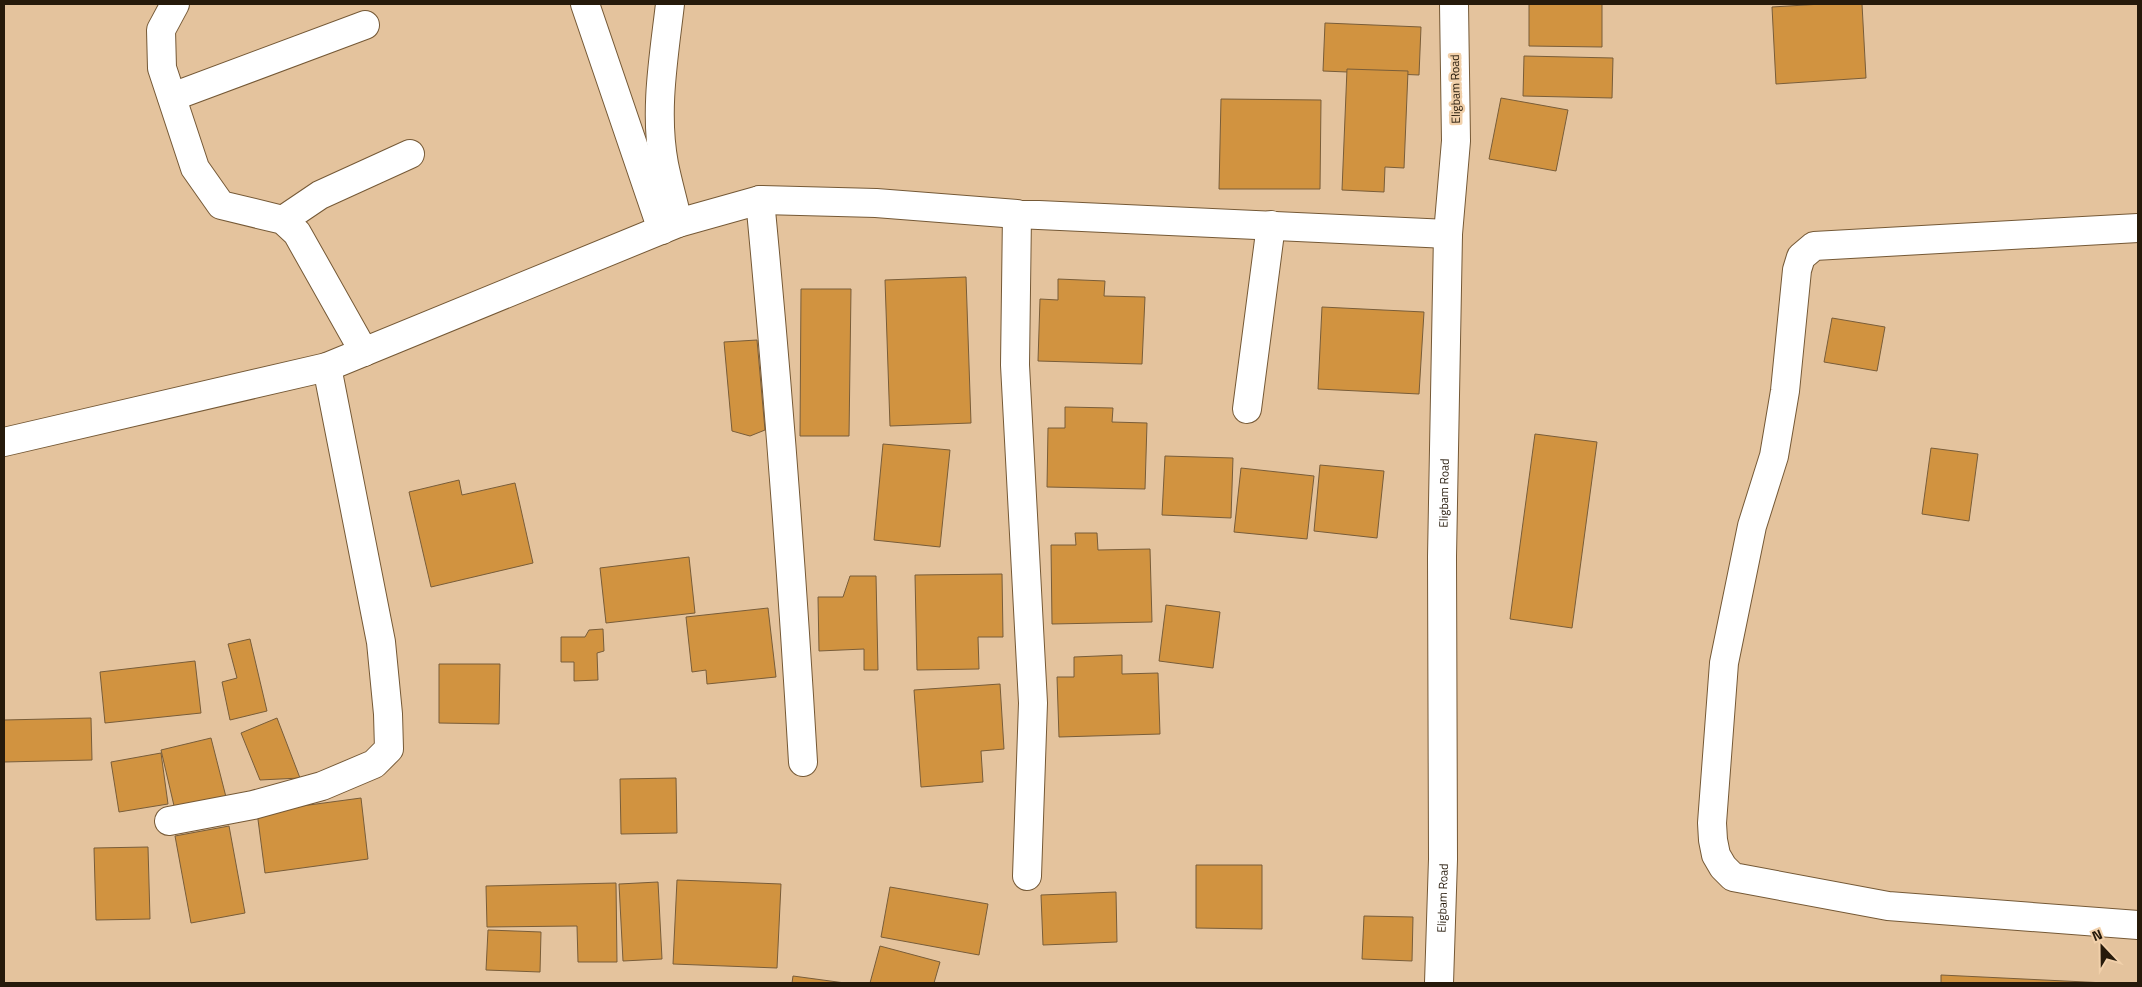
<svg xmlns="http://www.w3.org/2000/svg" width="2142" height="987" font-family="'Titillium Web',sans-serif">
	<style>
		.building { fill: #d19340; stroke: #795d39 }
		.lines { fill: none; stroke-linecap: round; stroke-linejoin: round }
		.minor-casing { stroke: #755936; stroke-width: 30 }
		.minor { stroke: #fff; stroke-width: 28 }
		.labels { text-anchor: middle; dominant-baseline: central; stroke-width: 5; stroke-linejoin: round; paint-order: stroke }
		.street-label { font-size: 12px; fill: #261a0b; stroke: #f1d0aa }
	</style>
	<rect width="100%" height="100%" fill="#e4c39d"/>
	<g class="building">
		<polygon points="1529,4 1602,4 1602,47 1529,46"/>
		<polygon points="1822,4 1862,4 1866,78 1776,84 1772,7"/>
		<polygon points="1325,23 1421,27 1419,75 1323,71"/>
		<polygon points="1524,56 1613,58 1612,98 1523,96"/>
		<polygon points="1347,69 1408,71 1404,168 1385,167 1384,192 1342,190"/>
		<polygon points="1501,98 1568,110 1556,171 1489,159"/>
		<polygon points="1221,99 1321,100 1320,189 1219,189"/>
		<polygon points="966,277 971,423 890,426 885,280"/>
		<polygon points="1058,279 1105,281 1104,296 1145,297 1142,364 1038,361 1040,299 1058,300"/>
		<polygon points="801,289 851,289 849,436 800,436"/>
		<polygon points="1322,307 1424,312 1419,394 1318,389"/>
		<polygon points="1832,318 1885,327 1877,371 1824,362"/>
		<polygon points="757,340 765,430 750,436 732,431 724,342"/>
		<polygon points="1065,407 1113,408 1112,422 1147,423 1145,489 1047,487 1048,428 1065,428"/>
		<polygon points="1535,434 1597,442 1572,628 1510,619"/>
		<polygon points="883,444 950,450 940,547 874,540"/>
		<polygon points="1931,448 1978,454 1969,521 1922,514"/>
		<polygon points="1165,456 1233,458 1231,518 1162,515"/>
		<polygon points="1320,465 1384,471 1377,538 1314,531"/>
		<polygon points="1241,468 1314,476 1307,539 1234,532"/>
		<polygon points="459,480 462,495 515,483 533,563 431,587 409,492"/>
		<polygon points="1075,533 1097,533 1098,550 1150,549 1152,622 1052,624 1051,545 1076,545"/>
		<polygon points="689,557 695,613 606,623 600,568"/>
		<polygon points="1002,574 1003,637 978,637 979,669 917,670 915,575"/>
		<polygon points="850,576 876,576 878,670 864,670 864,649 819,651 818,597 843,597"/>
		<polygon points="1166,605 1220,612 1213,668 1159,661"/>
		<polygon points="768,608 776,677 707,684 706,670 692,672 686,617"/>
		<polygon points="603,629 604,651 597,653 598,680 574,681 574,662 561,662 561,637 585,637 589,630"/>
		<polygon points="250,639 267,711 230,720 222,682 237,678 228,644"/>
		<polygon points="1122,655 1122,674 1158,673 1160,734 1059,737 1057,677 1074,677 1074,657"/>
		<polygon points="195,661 201,713 105,723 100,672"/>
		<polygon points="439,664 500,664 499,724 439,723"/>
		<polygon points="1000,684 1004,749 981,751 983,782 921,787 914,690"/>
		<polygon points="91,718 92,760 4,762 4,720"/>
		<polygon points="277,718 300,778 260,780 241,733"/>
		<polygon points="211,738 226,797 175,810 161,750"/>
		<polygon points="161,753 168,804 119,812 111,762"/>
		<polygon points="676,778 677,833 621,834 620,779"/>
		<polygon points="361,798 368,859 265,873 257,812"/>
		<polygon points="229,826 245,913 191,923 175,836"/>
		<polygon points="148,847 150,919 96,920 94,848"/>
		<polygon points="1196,865 1262,865 1262,929 1196,928"/>
		<polygon points="677,880 781,884 777,968 673,964"/>
		<polygon points="658,882 662,959 623,961 619,884"/>
		<polygon points="616,883 617,962 578,962 577,926 487,927 486,886"/>
		<polygon points="890,887 988,904 979,955 881,937"/>
		<polygon points="1116,892 1117,942 1043,945 1041,895"/>
		<polygon points="1364,916 1413,917 1412,961 1362,959"/>
		<polygon points="488,930 541,932 540,972 486,970"/>
		<polygon points="880,946 940,962 934,983 870,983"/>
		<polygon points="1941,975 2106,983 1941,983"/>
		<polygon points="793,976 845,983 792,983"/>
	</g>
	<g class="lines">
		<g class="minor-casing">
			<g id="minor">
				<polyline points="175,4 161,30 162,68 195,168 221,205 283,220 297,233 364,352"/>
				<polyline points="585,4 662,230"/>
				<path d="M670,4C664,56 654,111 664,164C668,184 674,204 678,223"/>
				<polyline points="172,97 365,25"/>
				<path d="M760,200C778,387 792,574 803,762"/>
				<polyline points="1017,214 1015,365 1033,703 1027,876"/>
				<polyline points="283,220 320,195 410,154"/>
				<polyline points="2138,228 1814,246 1801,257 1797,270 1785,391 1774,456 1752,526 1724,663 1712,823 1713,840 1716,855 1723,867 1733,877 1888,906 2138,925"/>
				<polyline points="1247,409 1271,225"/>
				<polyline points="4,442 327,367 678,223 760,200 876,203 1017,214 1448,234"/>
				<polyline points="169,821 253,805 322,786 374,764 389,749 388,714 381,642 327,367"/>
				<path id="s1" d="M1439,983L1443,859L1442,557L1448,234L1456,141L1454,4"/>
			</g>
		</g>
		<use href="#minor" class="minor"/>
	</g>
	<g class="labels">
		<g class="street-label">
			<text transform="translate(1455 89) rotate(-91)">Eligbam Road</text>
			<text stroke="none"><textPath href="#s1" startOffset="490">Eligbam Road</textPath></text>
			<text stroke="none"><textPath href="#s1" startOffset="85">Eligbam Road</textPath></text>
		</g>
	</g>
	<rect width="2142" height="987" fill="none" stroke="#261a0b" stroke-width="10"/>
	<g transform="translate(2102 947) rotate(338)" stroke="#f1d0aa" stroke-width="4" paint-order="stroke">
	<path d="M0-4L9 19L0 12L-9 19Z" fill="#261a0b"/>
	<text y="-8" font-size="14" font-weight="bold" text-anchor="middle" fill="#261a0b">N</text>
	</g>
</svg>
